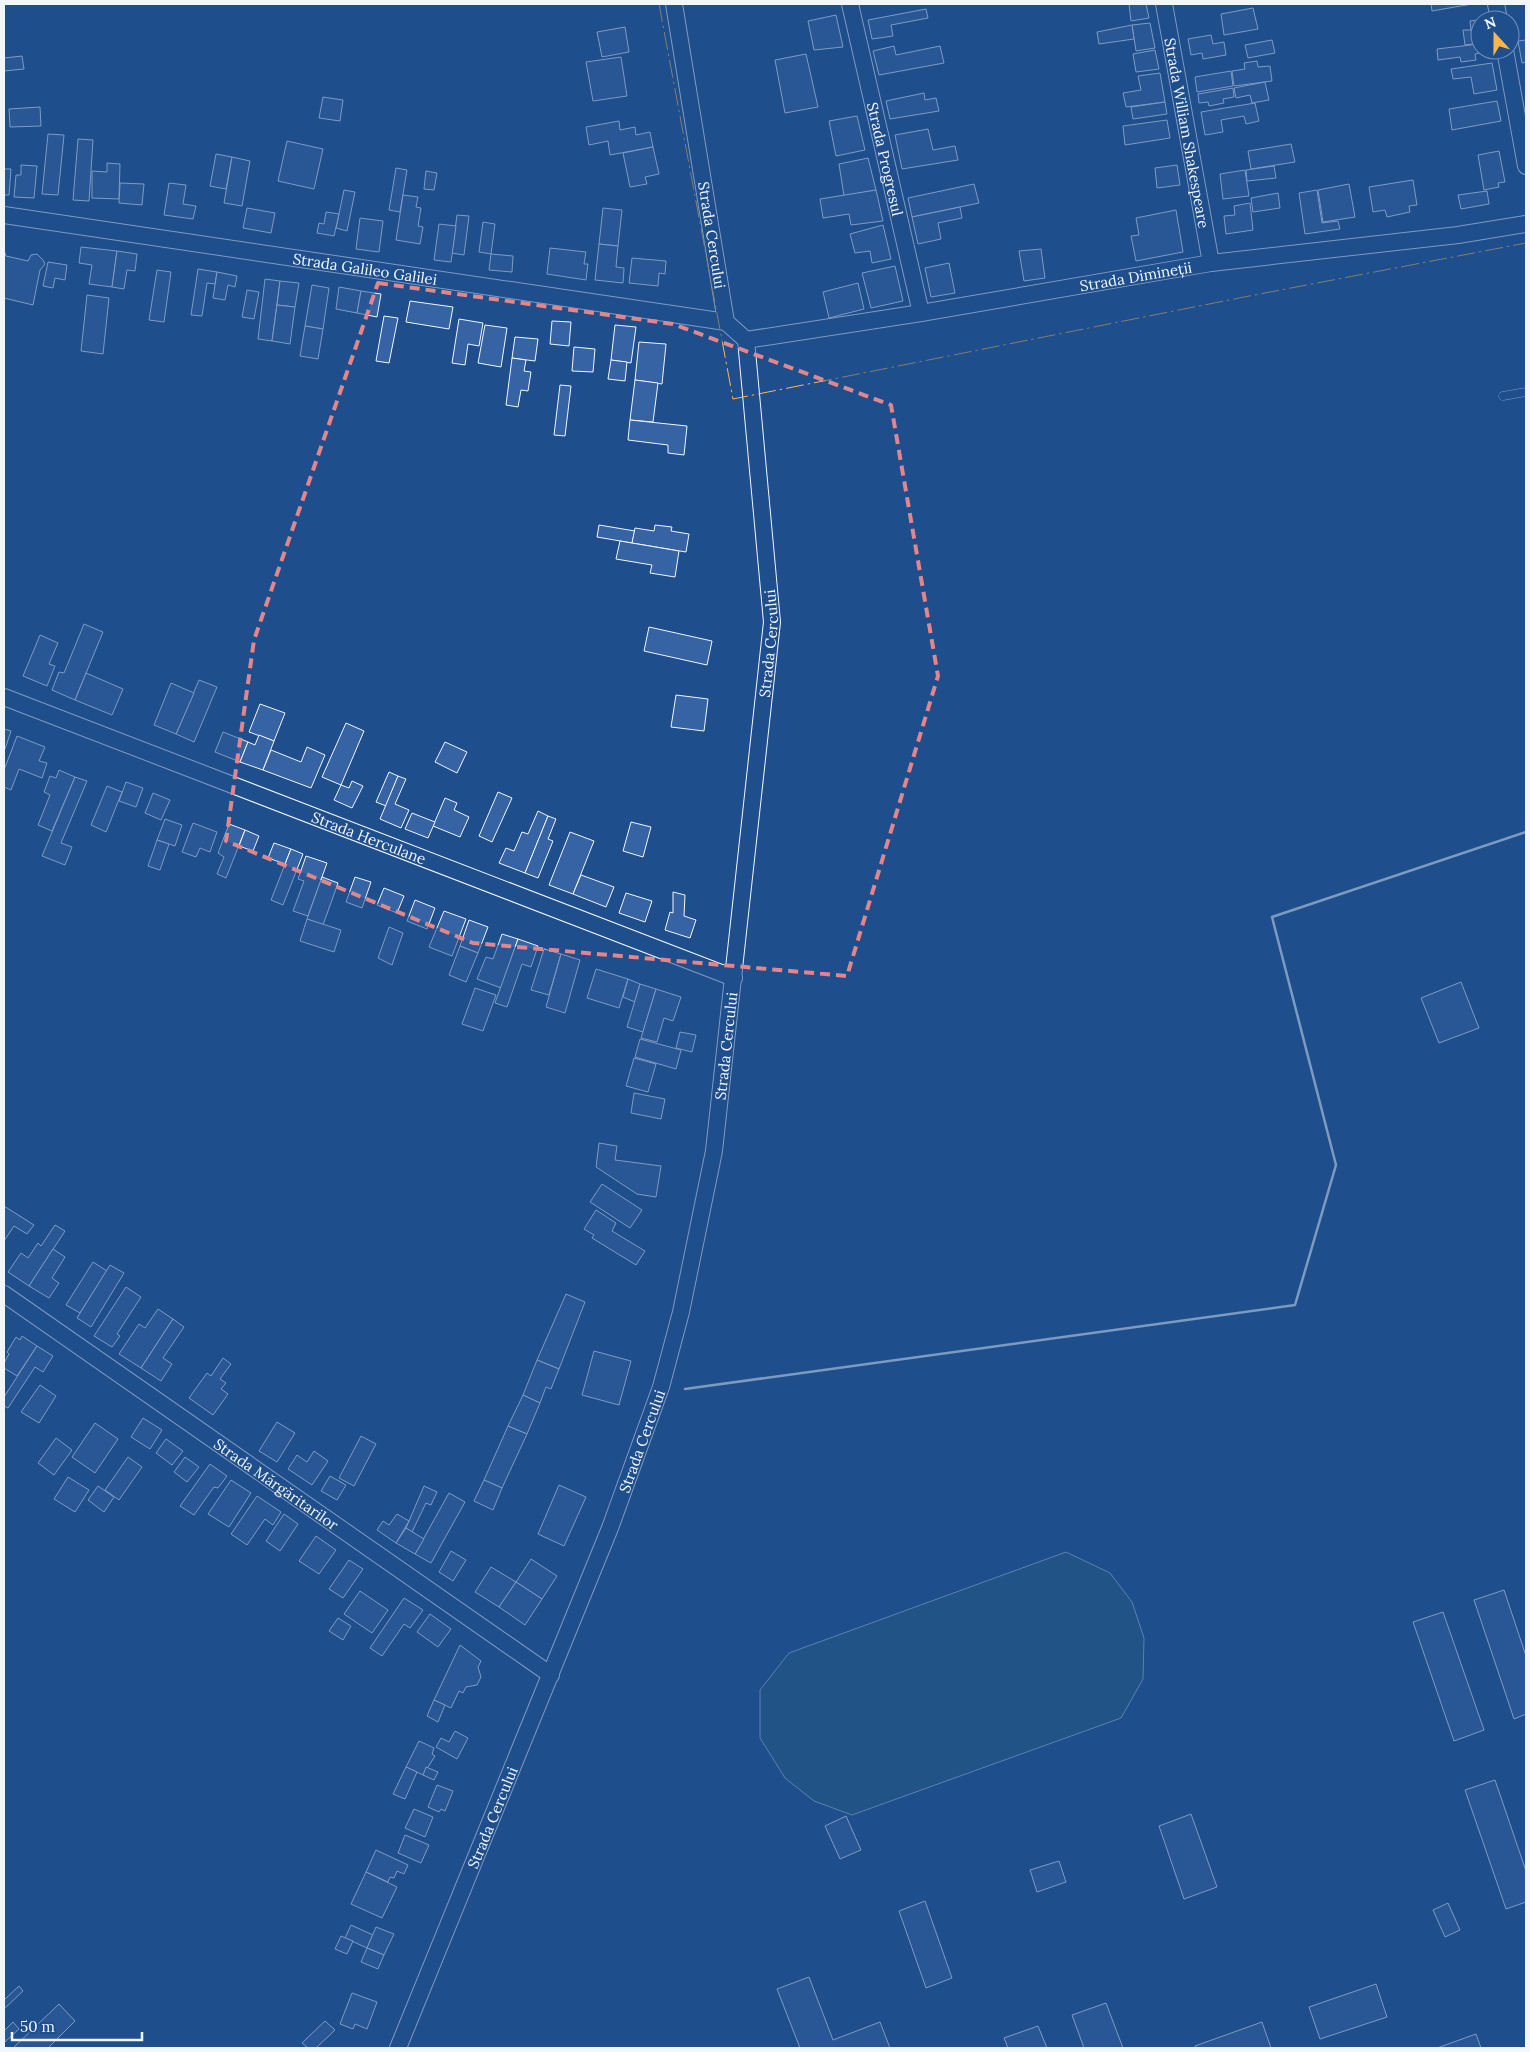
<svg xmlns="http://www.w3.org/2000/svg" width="1530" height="2052" font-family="Lora,serif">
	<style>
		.green { fill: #245a82; stroke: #a8bbd7 }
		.building { fill: #3563a3; stroke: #f2f6ff }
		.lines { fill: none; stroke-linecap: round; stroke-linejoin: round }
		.service-casing { stroke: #f2f6ff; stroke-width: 9 }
		.minor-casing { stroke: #f2f6ff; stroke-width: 18 }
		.service { stroke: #1f4e8c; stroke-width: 8 }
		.minor { stroke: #1f4e8c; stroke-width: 16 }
		.wall { stroke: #f2f6ff; stroke-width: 2.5 }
		.power { stroke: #ffb74d; stroke-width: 1; stroke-dasharray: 18 4 2.5 4; stroke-linecap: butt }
		.marked { fill: none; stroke: #e38589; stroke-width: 4; stroke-dasharray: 10 6; stroke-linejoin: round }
		.labels { text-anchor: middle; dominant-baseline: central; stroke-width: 4; stroke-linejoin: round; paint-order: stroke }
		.street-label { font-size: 15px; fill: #f2f6ff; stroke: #1f4e8c }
	</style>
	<rect width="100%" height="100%" fill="#1f4e8c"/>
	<polygon class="green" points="1066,1552 1110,1573 1132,1602 1144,1638 1143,1679 1121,1718 852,1815 814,1801 785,1778 760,1738 760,1690 789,1653"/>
	<g class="building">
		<polygon points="1129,4 1146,4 1149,18 1131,21"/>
		<polygon points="1431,4 1472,4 1432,11"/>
		<polygon points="1253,8 1258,29 1224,35 1221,14"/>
		<polygon points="926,9 928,18 891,25 893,36 872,39 868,20"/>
		<polygon points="836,15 843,47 814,50 808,21"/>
		<polygon points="1486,19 1480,20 1480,43 1465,45 1463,30 1471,30 1470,21"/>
		<polygon points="1150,23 1155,48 1136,51 1132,25"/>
		<polygon points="1132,25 1134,39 1099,44 1097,32"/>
		<polygon points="625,27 629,52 602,57 597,32"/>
		<polygon points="1211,35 1213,44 1224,42 1226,55 1203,59 1202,53 1191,55 1188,39"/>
		<polygon points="1272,40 1275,53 1248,58 1245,45"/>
		<polygon points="1526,40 1526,62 1522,63 1518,41"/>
		<polygon points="1479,44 1480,53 1475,54 1476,60 1461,62 1460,57 1438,60 1437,49"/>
		<polygon points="894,46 896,55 940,46 944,63 879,75 873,51"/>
		<polygon points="1155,50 1159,69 1136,72 1133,54"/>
		<polygon points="806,54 818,107 785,113 775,60"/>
		<polygon points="22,56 24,69 4,71 4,58"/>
		<polygon points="621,57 627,96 593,101 586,62"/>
		<polygon points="1257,61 1258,67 1270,66 1272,81 1234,86 1232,71 1245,69 1244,63"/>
		<polygon points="1492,63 1497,90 1474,94 1471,77 1453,79 1451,69"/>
		<polygon points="1231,71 1233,86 1197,92 1195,77"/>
		<polygon points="1160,73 1165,102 1126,107 1123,93 1141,90 1138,76"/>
		<polygon points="1265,82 1269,100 1252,103 1250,95 1236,98 1234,88"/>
		<polygon points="1233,88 1234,97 1223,99 1224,103 1209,106 1208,102 1199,103 1198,94"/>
		<polygon points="924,93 925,100 936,98 939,111 890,119 886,101"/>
		<polygon points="323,97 343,100 340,121 319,118"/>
		<polygon points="1497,101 1501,121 1452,130 1449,109"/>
		<polygon points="1165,102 1167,114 1133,119 1131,107"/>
		<polygon points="1255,103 1259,121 1246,124 1244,116 1221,120 1223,132 1205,135 1201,112"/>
		<polygon points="40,107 41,126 10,127 9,109"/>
		<polygon points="857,116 865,150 836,156 829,121"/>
		<polygon points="1167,120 1170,138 1125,145 1123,126"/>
		<polygon points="619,121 620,130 635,127 636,135 650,132 653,147 610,155 608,141 589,145 586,127"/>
		<polygon points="928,129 933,150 955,146 958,160 902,169 895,135"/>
		<polygon points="48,134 64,135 58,195 42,194"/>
		<polygon points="78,139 93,140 89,201 73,200"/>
		<polygon points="287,141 323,149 314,189 278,181"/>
		<polygon points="1291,144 1295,162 1251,169 1248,151"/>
		<polygon points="653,147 659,174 645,177 647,184 630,187 623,153"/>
		<polygon points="1499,151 1505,182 1498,183 1499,187 1484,190 1478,155"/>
		<polygon points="216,154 232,157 226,189 210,186"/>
		<polygon points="232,157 250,161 242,206 224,203"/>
		<polygon points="868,158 876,190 844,196 839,164"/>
		<polygon points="107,163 120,164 119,199 92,198 92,171 107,172"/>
		<polygon points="21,165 37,166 34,198 14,197 16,175 21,175"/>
		<polygon points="1177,165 1180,185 1157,188 1155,168"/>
		<polygon points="1274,166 1276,178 1247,181 1246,170"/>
		<polygon points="396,168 407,170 400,212 389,210"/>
		<polygon points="4,169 11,169 9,195 4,195"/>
		<polygon points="1245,170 1249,196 1223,199 1220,174"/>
		<polygon points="426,171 437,173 434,190 424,189"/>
		<polygon points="1413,180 1417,205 1409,206 1410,212 1387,217 1385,210 1373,212 1369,187"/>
		<polygon points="120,183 144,184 142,205 119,203"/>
		<polygon points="169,183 186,185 183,204 196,206 193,219 164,215"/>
		<polygon points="974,184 979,203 912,217 908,198"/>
		<polygon points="1349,184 1355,217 1323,222 1318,190"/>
		<polygon points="344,190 355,192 347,231 336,228"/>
		<polygon points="876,190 883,221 851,225 849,214 823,218 820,199"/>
		<polygon points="1317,190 1322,223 1338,221 1340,229 1305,234 1299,193"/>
		<polygon points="1487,191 1489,204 1461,209 1458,195"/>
		<polygon points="1278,193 1280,208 1253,212 1251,198"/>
		<polygon points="403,195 418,197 416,207 421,208 418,226 423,227 420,244 396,240"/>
		<polygon points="1250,203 1253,230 1226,234 1224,216 1235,215 1234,206"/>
		<polygon points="960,207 962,218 938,223 941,239 918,244 912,217"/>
		<polygon points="247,208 275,213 271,233 243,228"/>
		<polygon points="603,208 622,210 618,246 599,244"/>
		<polygon points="1176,210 1183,252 1136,261 1131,236 1139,235 1136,218"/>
		<polygon points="326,212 339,214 334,236 317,233 319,223 324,224"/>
		<polygon points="457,215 469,216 464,255 452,253"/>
		<polygon points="360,218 383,221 379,252 356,249"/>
		<polygon points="483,222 495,224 491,254 479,252"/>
		<polygon points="439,224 456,226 451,262 434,260"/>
		<polygon points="883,225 891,259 872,263 870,251 855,253 850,234"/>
		<polygon points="599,244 618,246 616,267 624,268 623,283 595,280"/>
		<polygon points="81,247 117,251 112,287 89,284 92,265 79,263"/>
		<polygon points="550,248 586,252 584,264 588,264 586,280 547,274"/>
		<polygon points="1041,249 1045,278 1024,281 1019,251"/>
		<polygon points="4,250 6,256 28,261 31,255 37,254 43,260 45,264 40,270 33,305 4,298"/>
		<polygon points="117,251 137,254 135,271 127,270 124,289 112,287"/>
		<polygon points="491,254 513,256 512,272 489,270"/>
		<polygon points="632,258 666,261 665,274 659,273 658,286 629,283"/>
		<polygon points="48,262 67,265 65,280 55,278 53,288 43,286"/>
		<polygon points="949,263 955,293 931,297 925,268"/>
		<polygon points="895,266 903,301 871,308 862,273"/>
		<polygon points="198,269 217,272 215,284 207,283 202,316 191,315"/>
		<polygon points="157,270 171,272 164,322 149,320"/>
		<polygon points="217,272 237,276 235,287 228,285 225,300 213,298"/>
		<polygon points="265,279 280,281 272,341 258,339"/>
		<polygon points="280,281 299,283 295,307 277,305"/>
		<polygon points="858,283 864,309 829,318 823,292"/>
		<polygon points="312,285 329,288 323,329 305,326"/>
		<polygon points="339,287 361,291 357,313 336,309"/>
		<polygon points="247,290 259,292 254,319 242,317"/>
		<polygon points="361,291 381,294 377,317 357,313"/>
		<polygon points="87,295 109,298 103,354 81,351"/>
		<polygon points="410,301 453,307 449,329 406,322"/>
		<polygon points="277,305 295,307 290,344 272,341"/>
		<polygon points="384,316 398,318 389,363 376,361"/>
		<polygon points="459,319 483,323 479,346 468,344 465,365 452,363"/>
		<polygon points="552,321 571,322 569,346 550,344"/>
		<polygon points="485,325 507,328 501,367 478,363"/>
		<polygon points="615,325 636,327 631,363 611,360"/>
		<polygon points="305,326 323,329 318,359 300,356"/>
		<polygon points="515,337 538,339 535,361 512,358"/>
		<polygon points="639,342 666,344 662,384 635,380"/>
		<polygon points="574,347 595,349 593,372 572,371"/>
		<polygon points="512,358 526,360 524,371 531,372 528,391 521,390 518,407 506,405"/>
		<polygon points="611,360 627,362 625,381 608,379"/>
		<polygon points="635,380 658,383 653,422 630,420"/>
		<polygon points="560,385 571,386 565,436 554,435"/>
		<polygon points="630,420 687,426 684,455 668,453 668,445 628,440"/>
		<polygon points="599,525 635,531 632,543 597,537"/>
		<polygon points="655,525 672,527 671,531 689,534 686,552 632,543 635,528 654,531"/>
		<polygon points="620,541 679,551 675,577 650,573 652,565 616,559"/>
		<polygon points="84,624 103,632 75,700 52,690 59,672 64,673"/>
		<polygon points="649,627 712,641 707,665 644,651"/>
		<polygon points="40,635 58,643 49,664 55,666 47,686 23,676"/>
		<polygon points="86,673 123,689 112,715 75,700"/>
		<polygon points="199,680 217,687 194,742 176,734"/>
		<polygon points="171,683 194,693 176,734 154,725"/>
		<polygon points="676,695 708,699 704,731 671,727"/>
		<polygon points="260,704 285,713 274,741 249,732"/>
		<polygon points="346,723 364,731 341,785 322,777"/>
		<polygon points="4,729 11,731 5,749 4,749"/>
		<polygon points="223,732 248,742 240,762 215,752"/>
		<polygon points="259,735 274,741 263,770 240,762 248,742 255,745"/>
		<polygon points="17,736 45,747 39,761 47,763 42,778 19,769 11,790 4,787 4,770"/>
		<polygon points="445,742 467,752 457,773 435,762"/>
		<polygon points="307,747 325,755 311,788 263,770 271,750 301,762"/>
		<polygon points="59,770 75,777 52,831 38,825 50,795 44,792 50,776 56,778"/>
		<polygon points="389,772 398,776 386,806 376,802"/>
		<polygon points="398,776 406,779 395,804 409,810 401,828 380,819"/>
		<polygon points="75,777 87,781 61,843 72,847 65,865 42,856"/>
		<polygon points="352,781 363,786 352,808 334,800 341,785 349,788"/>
		<polygon points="126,782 143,788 136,807 119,801"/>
		<polygon points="107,786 122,792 106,832 91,825"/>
		<polygon points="498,792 512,798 492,842 479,836"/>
		<polygon points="153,793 170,800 161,820 145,813"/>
		<polygon points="445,798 457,803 454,810 469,817 460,837 433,826"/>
		<polygon points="538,811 548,816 525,873 499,863 506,848 514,851 522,832 528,834"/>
		<polygon points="412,813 435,822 428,838 405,829"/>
		<polygon points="548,816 556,819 548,839 553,841 538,878 525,873"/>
		<polygon points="165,819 182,825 175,846 157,840"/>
		<polygon points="631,822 651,827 643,857 623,851"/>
		<polygon points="193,823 217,832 210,852 200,848 196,857 182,852"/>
		<polygon points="229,824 245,830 226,878 217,874 224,857 218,853"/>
		<polygon points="245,830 259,836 253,851 239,846"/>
		<polygon points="570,832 594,841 573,894 549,885"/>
		<polygon points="157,840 169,844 160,870 148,866"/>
		<polygon points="274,843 291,849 285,864 268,858"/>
		<polygon points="291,849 303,854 283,905 271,900"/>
		<polygon points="306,856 327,863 308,916 293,911 304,881 298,879"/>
		<polygon points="581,875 614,887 606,907 573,894"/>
		<polygon points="322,877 338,883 323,925 307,919"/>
		<polygon points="355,877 371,882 362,908 346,902"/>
		<polygon points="384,888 404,896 397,913 377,905"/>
		<polygon points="673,892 685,895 684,916 696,920 690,938 665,930 670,912 673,913"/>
		<polygon points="626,893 652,901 645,922 619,913"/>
		<polygon points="415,900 435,908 427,929 407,921"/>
		<polygon points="444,911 466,919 452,956 429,947"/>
		<polygon points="307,919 341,930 334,952 300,941"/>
		<polygon points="469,920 488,927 478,953 460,946"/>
		<polygon points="389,927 403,933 392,965 378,958"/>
		<polygon points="502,934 518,939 501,988 477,979 486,957 493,959"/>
		<polygon points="518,939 538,946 531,967 522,964 507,1007 495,1003"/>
		<polygon points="460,946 478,953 466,982 449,975"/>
		<polygon points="544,949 561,954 549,995 531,990"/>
		<polygon points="561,954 580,960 565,1013 546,1007"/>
		<polygon points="596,969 628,979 619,1008 587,998"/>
		<polygon points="628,979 640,984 635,1002 623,997"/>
		<polygon points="1461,982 1479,1028 1439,1043 1421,998"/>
		<polygon points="640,984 656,989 643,1032 627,1027"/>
		<polygon points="475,988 496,995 483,1031 462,1024"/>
		<polygon points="656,989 681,997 673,1021 664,1018 657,1042 641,1038"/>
		<polygon points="680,1032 696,1035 692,1052 676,1048"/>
		<polygon points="640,1039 681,1050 676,1069 635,1057"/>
		<polygon points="634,1058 656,1064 648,1092 626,1086"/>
		<polygon points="634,1093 665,1099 661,1119 631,1113"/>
		<polygon points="599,1143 617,1146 615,1160 661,1166 656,1197 637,1194 596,1167"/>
		<polygon points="602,1184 642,1210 630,1228 590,1202"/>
		<polygon points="4,1206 34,1225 27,1234 14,1226 4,1241"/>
		<polygon points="596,1210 616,1223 612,1231 645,1251 636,1265 592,1238 594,1235 584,1229"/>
		<polygon points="55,1225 65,1231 29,1286 8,1272 21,1253 28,1258 38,1243 41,1246"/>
		<polygon points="53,1249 65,1257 52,1278 59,1283 49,1298 29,1286"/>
		<polygon points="93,1262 107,1271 80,1313 66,1305"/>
		<polygon points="110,1265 124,1273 91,1327 77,1318"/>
		<polygon points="126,1287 141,1297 117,1334 120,1336 112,1347 94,1336"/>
		<polygon points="566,1294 585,1302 559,1369 537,1360"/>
		<polygon points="158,1309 173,1319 141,1368 119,1354 139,1324 145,1328"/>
		<polygon points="173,1319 184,1327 163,1358 172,1364 161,1381 141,1368"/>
		<polygon points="22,1336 37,1346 17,1376 4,1368 4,1363 9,1354 7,1352 16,1337 20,1340"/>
		<polygon points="37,1346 53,1356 43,1372 35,1367 8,1408 4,1406 4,1397"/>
		<polygon points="594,1351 631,1361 619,1405 582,1395"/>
		<polygon points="223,1358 231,1364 220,1379 226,1383 221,1389 228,1394 213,1415 189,1398 207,1373 211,1376"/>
		<polygon points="537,1360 559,1369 551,1389 546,1387 540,1403 523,1395"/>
		<polygon points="40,1385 56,1396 39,1423 21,1412"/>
		<polygon points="523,1395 540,1403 527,1434 508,1426"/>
		<polygon points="143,1418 162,1430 150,1449 131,1437"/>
		<polygon points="277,1422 295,1433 277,1462 259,1451"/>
		<polygon points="95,1423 118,1439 95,1473 72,1457"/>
		<polygon points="508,1426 527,1434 502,1488 484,1480"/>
		<polygon points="361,1436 376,1444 354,1486 339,1478"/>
		<polygon points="56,1438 72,1450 54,1475 38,1463"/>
		<polygon points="166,1439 183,1451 172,1465 156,1453"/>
		<polygon points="314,1451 328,1461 312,1485 288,1469 297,1455 307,1462"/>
		<polygon points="128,1457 142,1467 119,1500 105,1490"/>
		<polygon points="185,1457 199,1467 187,1482 174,1472"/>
		<polygon points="210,1464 227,1476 218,1488 214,1487 194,1515 180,1506"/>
		<polygon points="330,1476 346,1485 337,1500 321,1491"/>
		<polygon points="68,1477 89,1490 75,1512 54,1499"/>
		<polygon points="231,1480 251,1493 229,1527 208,1514"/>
		<polygon points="484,1480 502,1488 493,1510 474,1501"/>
		<polygon points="559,1485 586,1497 564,1546 538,1534"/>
		<polygon points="98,1486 114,1497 104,1512 88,1500"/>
		<polygon points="424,1486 437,1492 431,1505 426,1503 412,1532 406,1528"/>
		<polygon points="449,1493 465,1502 431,1563 415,1554"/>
		<polygon points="257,1496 281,1512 273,1525 265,1519 247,1545 231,1534"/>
		<polygon points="284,1514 298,1524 280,1551 266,1541"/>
		<polygon points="397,1514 409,1521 396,1543 377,1530 383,1521 389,1525"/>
		<polygon points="406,1528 424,1539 415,1554 396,1543"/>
		<polygon points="316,1536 336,1550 319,1574 299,1561"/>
		<polygon points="451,1551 466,1560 453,1581 439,1572"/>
		<polygon points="531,1559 557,1576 542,1599 516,1582"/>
		<polygon points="349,1560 363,1569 343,1598 329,1589"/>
		<polygon points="491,1567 516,1582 499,1607 475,1592"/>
		<polygon points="516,1582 542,1599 525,1625 499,1607"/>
		<polygon points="1504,1590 1526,1656 1526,1714 1514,1719 1474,1600"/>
		<polygon points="360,1591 388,1610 372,1633 344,1614"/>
		<polygon points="404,1598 423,1610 410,1628 404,1624 382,1656 370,1648"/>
		<polygon points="1443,1612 1484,1730 1454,1741 1413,1622"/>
		<polygon points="430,1614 451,1629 438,1647 417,1632"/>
		<polygon points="338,1618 351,1626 343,1640 329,1631"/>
		<polygon points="460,1645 481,1661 478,1667 481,1677 477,1685 466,1687 463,1693 459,1691 451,1708 434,1700"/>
		<polygon points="434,1700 445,1705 438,1722 427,1716"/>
		<polygon points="455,1731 468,1738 457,1759 436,1747 441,1738 449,1742"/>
		<polygon points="419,1741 434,1748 432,1754 435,1756 423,1775 406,1767"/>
		<polygon points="406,1767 417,1772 405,1799 393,1794"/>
		<polygon points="426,1767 438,1772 434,1780 423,1775"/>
		<polygon points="1495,1780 1526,1871 1526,1902 1506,1909 1465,1790"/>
		<polygon points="437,1785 453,1791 445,1811 441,1809 439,1812 428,1807"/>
		<polygon points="414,1809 433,1817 425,1837 405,1828"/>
		<polygon points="1191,1814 1217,1887 1184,1899 1159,1826"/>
		<polygon points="846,1816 861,1850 840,1859 825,1826"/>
		<polygon points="405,1835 429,1845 421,1863 398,1853"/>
		<polygon points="376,1850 408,1865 404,1874 397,1871 394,1878 390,1877 388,1882 366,1872"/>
		<polygon points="1059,1861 1066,1882 1037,1892 1030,1870"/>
		<polygon points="366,1872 397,1887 382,1918 351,1904"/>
		<polygon points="925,1901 952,1978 926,1988 899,1911"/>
		<polygon points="1448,1903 1460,1930 1445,1937 1433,1910"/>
		<polygon points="351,1925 373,1935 367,1948 345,1938"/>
		<polygon points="376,1927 394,1934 384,1955 367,1948"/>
		<polygon points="341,1936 353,1941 347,1954 335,1949"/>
		<polygon points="367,1948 384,1955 378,1969 361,1962"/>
		<polygon points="809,1977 833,2040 880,2022 890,2048 800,2048 777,1989"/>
		<polygon points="1376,1984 1387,2017 1320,2039 1309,2007"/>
		<polygon points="19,1986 23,1991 4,2009 4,2000"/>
		<polygon points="352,1993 377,2002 367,2029 355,2024 353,2029 340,2024"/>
		<polygon points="1106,2003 1123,2048 1084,2048 1072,2015"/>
		<polygon points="59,2004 75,2021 48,2048 13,2048"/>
		<polygon points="325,2021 335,2030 316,2048 308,2048 302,2043"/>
		<polygon points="13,2022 19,2029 5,2042 4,2031"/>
		<polygon points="1262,2022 1271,2048 1196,2048 1195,2046"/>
		<polygon points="1038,2026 1047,2048 1008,2048 1004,2038"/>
		<polygon points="1476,2034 1481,2048 1437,2048"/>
	</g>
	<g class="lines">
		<g class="service-casing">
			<polyline id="service" points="1503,396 1526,392"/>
		</g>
		<g class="minor-casing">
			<g id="minor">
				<path id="s1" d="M850,4L921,313"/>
				<path id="s2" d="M1164,4L1211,263"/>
				<polyline points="1496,4 1499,20"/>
				<polyline points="1505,50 1526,166"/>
				<path id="s3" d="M4,215L726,322"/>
				<path id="s4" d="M746,340L921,313L1211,263L1458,235L1526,224"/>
				<path id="s5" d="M4,697L734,978"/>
				<path id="s6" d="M4,1294L551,1675"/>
				<path id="s7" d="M398,2048L610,1528L661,1387L681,1312L714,1151L772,622L746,340L726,322L674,4"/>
			</g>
		</g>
		<use href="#service" class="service"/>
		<use href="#minor" class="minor"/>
		<polyline class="wall" points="685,1389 1295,1305 1336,1165 1272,917 1526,832"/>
		<polyline class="power" points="659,4 733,399 1244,297 1526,243"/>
	</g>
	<path d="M0 0H1530V2052H0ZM378,283L673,324L891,405L938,676L847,976L473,943L226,841L254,640Z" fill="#1f4e8c" fill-opacity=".55" fill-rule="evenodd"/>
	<path class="marked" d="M378,283L673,324L891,405L938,676L847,976L473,943L226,841L254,640Z"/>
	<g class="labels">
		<g class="street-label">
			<text stroke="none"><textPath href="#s2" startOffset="131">Strada William Shakespeare</textPath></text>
			<text stroke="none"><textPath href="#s1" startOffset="159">Strada Progresul</textPath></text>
			<text transform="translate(712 235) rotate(81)">Strada Cercului</text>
			<text stroke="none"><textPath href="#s3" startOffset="365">Strada Galileo Galilei</textPath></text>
			<text stroke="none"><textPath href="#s4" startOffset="395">Strada Dimineții</textPath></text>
			<text stroke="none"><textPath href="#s7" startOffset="1464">Strada Cercului</textPath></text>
			<text stroke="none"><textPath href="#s5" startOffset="391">Strada Herculane</textPath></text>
			<text stroke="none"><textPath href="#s7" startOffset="1059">Strada Cercului</textPath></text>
			<text stroke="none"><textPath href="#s7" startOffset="654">Strada Cercului</textPath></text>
			<text stroke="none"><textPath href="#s6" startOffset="332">Strada Mărgăritarilor</textPath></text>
			<text stroke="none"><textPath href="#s7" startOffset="249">Strada Cercului</textPath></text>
		</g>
	</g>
	<rect width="1530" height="2052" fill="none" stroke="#f2f6ff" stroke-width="10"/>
	<g transform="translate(1495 35) rotate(339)"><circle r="24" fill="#1f4e8c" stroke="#7391ba"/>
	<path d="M0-4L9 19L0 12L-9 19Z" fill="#ffb74d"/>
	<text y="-8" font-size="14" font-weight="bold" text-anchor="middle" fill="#f2f6ff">N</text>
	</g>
	<path d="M12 2032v8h130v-8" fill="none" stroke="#f2f6ff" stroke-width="2.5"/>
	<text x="20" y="2032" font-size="15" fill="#f2f6ff" stroke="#1f4e8c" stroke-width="4" paint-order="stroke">50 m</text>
</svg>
